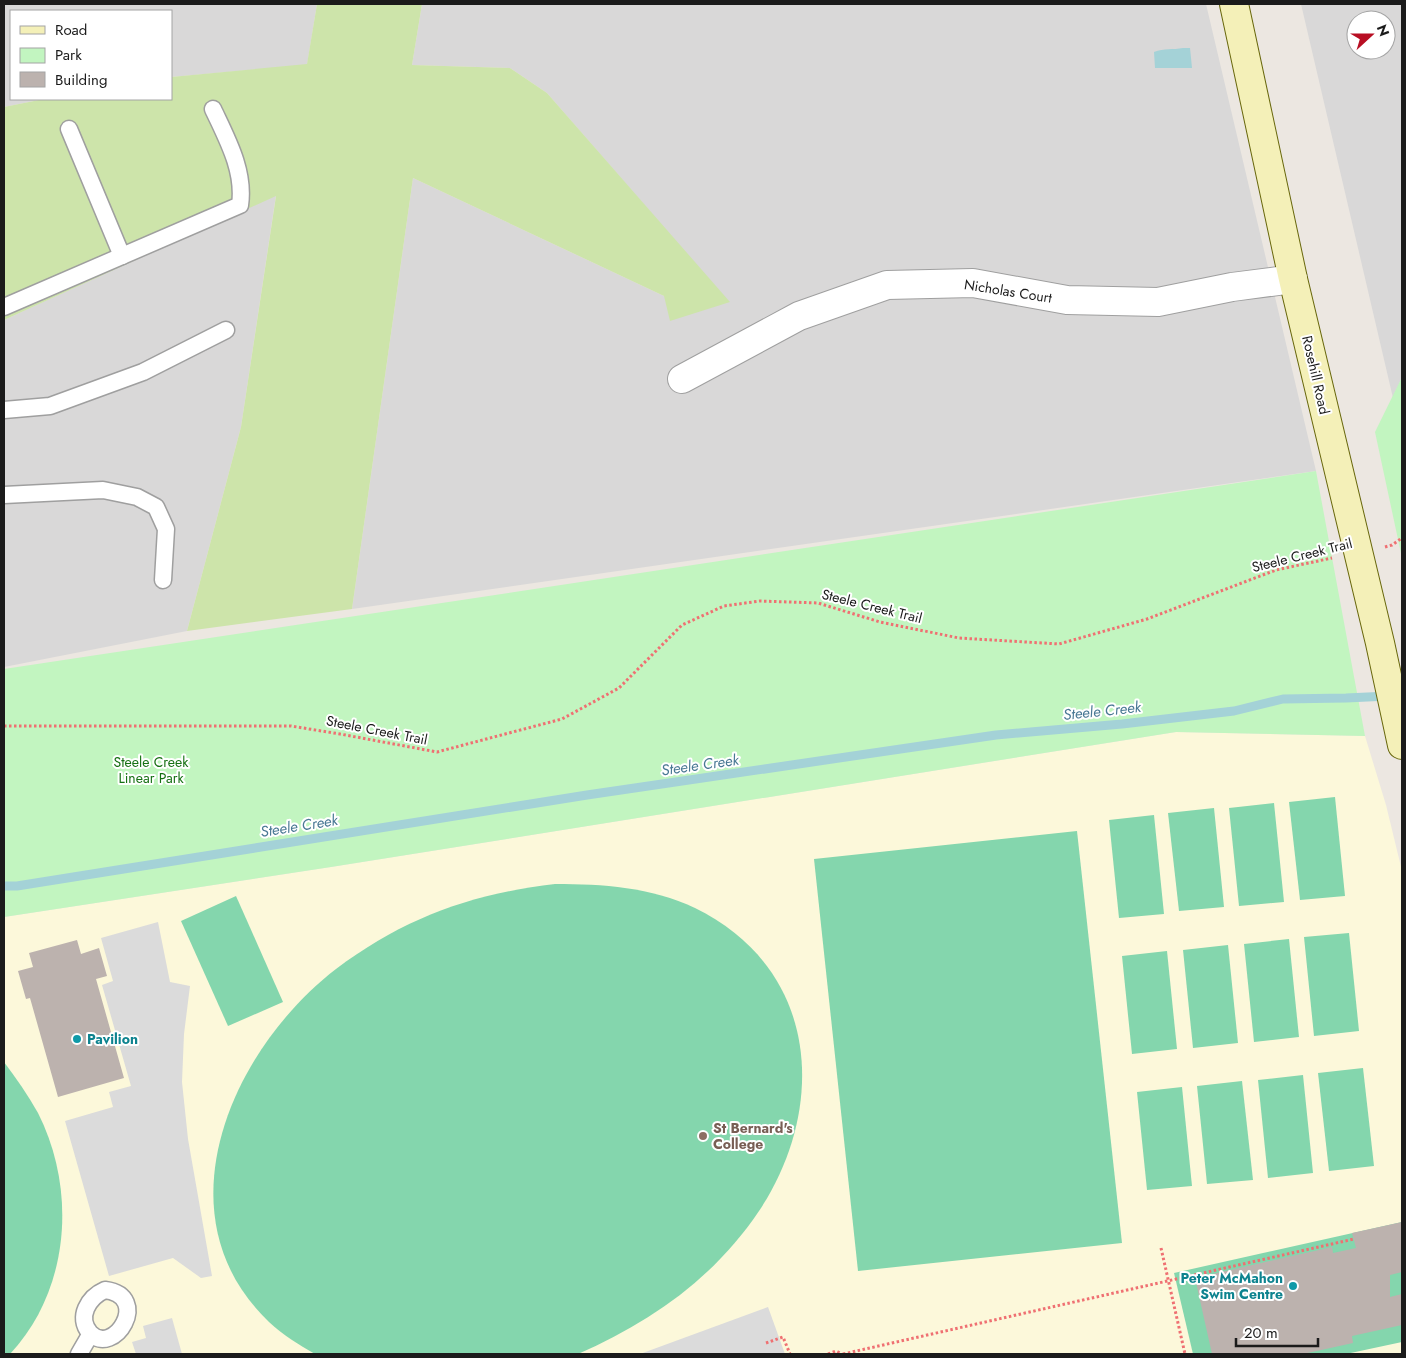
<svg xmlns="http://www.w3.org/2000/svg" width="1406" height="1358" font-family="Jost,sans-serif">
	<style>
		.residential { fill: #d9d8d8; fill-rule: evenodd }
		.education { fill: #fcf8da }
		.grass { fill: #cde4aa }
		.park { fill: #c2f5c0 }
		.pitch { fill: #84d6ad }
		.parking { fill: #dbdbdb }
		.water { fill: #a4d2d7 }
		.lines { fill: none; stroke-linecap: round; stroke-linejoin: round }
		.stream { stroke: #a4d2d7; stroke-width: 9 }
		.building { fill: #bcb2ae }
		.lane-casing { stroke: #9f9f9f; stroke-width: 19 }
		.street-casing { stroke: #9f9f9f; stroke-width: 30 }
		.secondary-casing { stroke: #68670c; stroke-width: 30 }
		.path { stroke: #ef7072; stroke-width: 3; stroke-dasharray: 2.5 2.5; stroke-linecap: butt }
		.lane { stroke: #fff; stroke-width: 16 }
		.street { stroke: #fff; stroke-width: 28 }
		.secondary { stroke: #f4f0b8; stroke-width: 28 }
		.culture-dot { fill: #0f9aa8; stroke: #fff; stroke-width: 2 }
		.education-dot { fill: #8d6e63; stroke: #fff; stroke-width: 2 }
		.labels { text-anchor: middle; dominant-baseline: central; stroke-width: 4; stroke-linejoin: round; paint-order: stroke }
		.street-label { font-size: 14px; fill: #1b1b1b; stroke: #fff }
		.park-label { font-size: 14px; fill: #167013; stroke: #fff }
		.culture-label { font-size: 14px; font-weight: bold; fill: #0d838f; stroke: #fff; text-anchor: start }
		.education-label { font-size: 14px; font-weight: bold; fill: #785e54; stroke: #fff; text-anchor: start }
		.water-label { font-size: 15px; font-style: italic; fill: #497894; stroke: #fff }
	</style>
	<rect width="100%" height="100%" fill="#ece7e1"/>
	<g class="residential">
		<polygon points="4,4 317,4 307,65 171,77 171,11 11,11 11,99 44,99 4,107"/>
		<polygon points="422,4 1206,4 1316,471 352,609 413,178 664,296 729,302 547,93 510,68 412,65"/>
		<path d="M1301,4H1402V377L1393,398ZM1356,20H1386V50H1356Z"/>
		<polygon points="276,195 241,427 187,631 4,667 4,320"/>
	</g>
	<polygon class="education" points="1176,732 1365,736 1386,805 1402,871 1402,1354 4,1354 4,917 331,867"/>
	<polygon class="grass" points="317,4 422,4 412,65 510,68 547,93 730,302 670,321 664,296 413,178 352,609 187,631 241,427 276,196 4,320 4,107 44,99 171,99 171,77 307,64"/>
	<g class="park">
		<polygon points="1402,377 1402,558 1375,432"/>
		<polygon points="1316,471 1365,736 1176,732 331,867 4,917 4,669"/>
	</g>
	<g class="pitch">
		<polygon points="1335,797 1345,896 1300,900 1289,802"/>
		<polygon points="1274,803 1284,902 1239,906 1229,808"/>
		<polygon points="1214,808 1224,907 1179,911 1168,813"/>
		<polygon points="1154,815 1164,914 1119,918 1109,820"/>
		<polygon points="1077,831 1122,1243 858,1271 814,859"/>
		<path d="M555,884C603,884 651,887 695,908C818,968 829,1105 759,1211C714,1278 651,1322 578,1354H315C299,1345 283,1335 269,1322C157,1215 232,1049 336,969C404,918 471,894 555,884Z"/>
		<polygon points="236,896 283,1002 228,1026 181,921"/>
		<polygon points="1349,933 1359,1031 1314,1036 1304,937"/>
		<polygon points="1289,939 1299,1037 1254,1042 1244,944"/>
		<polygon points="1228,945 1238,1043 1193,1048 1183,950"/>
		<polygon points="1167,951 1177,1049 1132,1054 1122,956"/>
		<path d="M4,1062C16,1078 28,1095 38,1113C77,1190 70,1290 10,1354H4Z"/>
		<polygon points="1363,1068 1374,1166 1329,1171 1318,1073"/>
		<polygon points="1303,1075 1313,1173 1268,1178 1258,1080"/>
		<polygon points="1242,1081 1253,1180 1207,1184 1197,1086"/>
		<polygon points="1182,1087 1192,1186 1147,1190 1137,1092"/>
		<polygon points="1402,1222 1402,1342 1346,1354 1193,1354 1174,1273"/>
	</g>
	<g class="parking">
		<polygon points="158,922 170,982 190,986 184,1034 182,1082 188,1139 212,1276 201,1278 173,1258 109,1276 65,1121 113,1107 109,1092 131,1086 102,985 113,981 101,938"/>
		<polygon points="768,1307 785,1354 640,1354"/>
		<polygon points="172,1318 182,1354 136,1354 132,1342 146,1338 143,1326"/>
	</g>
	<path class="water" d="M1183,48H1190L1192,68H1155L1154,52C1164,48 1173,50 1183,48Z"/>
	<g class="lines">
		<polyline class="stream" points="4,886 17,886 587,795 996,735 1122,724 1234,711 1283,699 1346,698 1389,696"/>
	</g>
	<g class="building">
		<polygon points="77,940 81,954 99,948 107,976 96,979 124,1078 58,1097 30,998 26,999 18,971 33,967 29,953"/>
		<polygon points="1402,1222 1402,1272 1390,1275 1390,1297 1402,1294 1402,1325 1352,1336 1353,1343 1303,1354 1212,1354 1195,1278 1332,1247 1333,1253 1356,1248 1352,1233"/>
	</g>
	<g class="lines">
		<g class="lane-casing">
			<g id="lane">
				<polyline points="69,129 122,256"/>
				<path d="M4,307L240,205C245,171 227,139 213,109"/>
				<polyline points="4,410 50,406 143,372 226,330"/>
				<polyline points="4,495 103,490 137,497 156,507 166,529 163,580"/>
				<path d="M105,1290C152,1296 114,1358 90,1333C76,1317 89,1297 105,1290Z"/>
				<polyline points="79,1354 90,1335"/>
			</g>
		</g>
		<g class="street-casing">
			<polyline id="street" points="682,379 799,316 887,285 973,283 1067,300 1158,302 1232,287 1293,279"/>
		</g>
		<g class="secondary-casing">
			<polyline id="secondary" points="1234,4 1293,279 1380,643 1402,745"/>
		</g>
		<g class="path">
			<polyline points="1385,547 1392,545 1402,538"/>
			<polyline points="4,726 291,726 340,734 437,752 562,719 619,688 682,625 724,606 760,601 818,603 880,622 959,638 1059,644 1147,619 1276,570 1332,558"/>
			<polyline points="1161,1248 1185,1354"/>
			<polyline points="766,1343 783,1337 790,1354"/>
			<polyline points="828,1354 836,1351 842,1354"/>
			<polyline points="843,1354 1354,1239"/>
		</g>
		<use href="#lane" class="lane"/>
		<use href="#street" class="street"/>
		<use href="#secondary" class="secondary"/>
	</g>
	<g class="culture-dot">
		<circle cx="77" cy="1039" r="5"/>
		<circle cx="1293" cy="1286" r="5"/>
	</g>
	<circle class="education-dot" cx="703" cy="1136" r="5"/>
	<g class="labels">
		<g class="street-label">
			<text transform="translate(1008 291) rotate(9)">Nicholas Court</text>
			<text transform="translate(1316 375) rotate(77)">Rosehill Road</text>
			<text transform="translate(1302 555) rotate(-14)">Steele Creek Trail</text>
			<text transform="translate(872 606) rotate(14)">Steele Creek Trail</text>
			<text transform="translate(377 730) rotate(11)">Steele Creek Trail</text>
		</g>
		<g class="park-label">
			<text x="151" y="762">Steele Creek<tspan x="151" dy="16">Linear Park</tspan></text>
		</g>
		<g class="culture-label">
			<text x="87" y="1039">Pavilion</text>
			<text x="1283" y="1278" text-anchor="end">Peter McMahon<tspan x="1283" dy="16">Swim Centre</tspan></text>
		</g>
		<g class="education-label">
			<text x="713" y="1128">St Bernard's<tspan x="713" dy="16">College</tspan></text>
		</g>
		<g class="water-label">
			<text transform="translate(1102 711) rotate(-6)">Steele Creek</text>
			<text transform="translate(700 765) rotate(-8)">Steele Creek</text>
			<text transform="translate(299 826) rotate(-9)">Steele Creek</text>
		</g>
	</g>
	<rect width="1406" height="1358" fill="none" stroke="#1b1b1b" stroke-width="10"/>
	<rect x="10" y="10" width="162" height="90" fill="#ffffff" stroke="#a4a4a4"/>
	<rect x="20" y="26" width="25" height="8" fill="#f4f0b8" stroke="#a4a4a4"/>
	<text x="55" y="35" font-size="15" fill="#1b1b1b">Road</text>
	<rect x="20" y="48" width="25" height="15" fill="#c2f5c0" stroke="#a4a4a4"/>
	<text x="55" y="60" font-size="15" fill="#1b1b1b">Park</text>
	<rect x="20" y="72" width="25" height="15" fill="#bcb2ae" stroke="#a4a4a4"/>
	<text x="55" y="85" font-size="15" fill="#1b1b1b">Building</text>
	<g transform="translate(1371 35) rotate(69)"><circle r="24" fill="#ffffff" stroke="#a4a4a4"/>
	<path d="M0-4L9 19L0 12L-9 19Z" fill="#b80e23"/>
	<text y="-8" font-size="14" font-weight="bold" text-anchor="middle" fill="#1b1b1b">N</text>
	</g>
	<path d="M1236 1338v8h82v-8" fill="none" stroke="#1b1b1b" stroke-width="2.5"/>
	<text x="1244" y="1338" font-size="15" fill="#1b1b1b" stroke="#ffffff" stroke-width="4" paint-order="stroke">20 m</text>
</svg>
